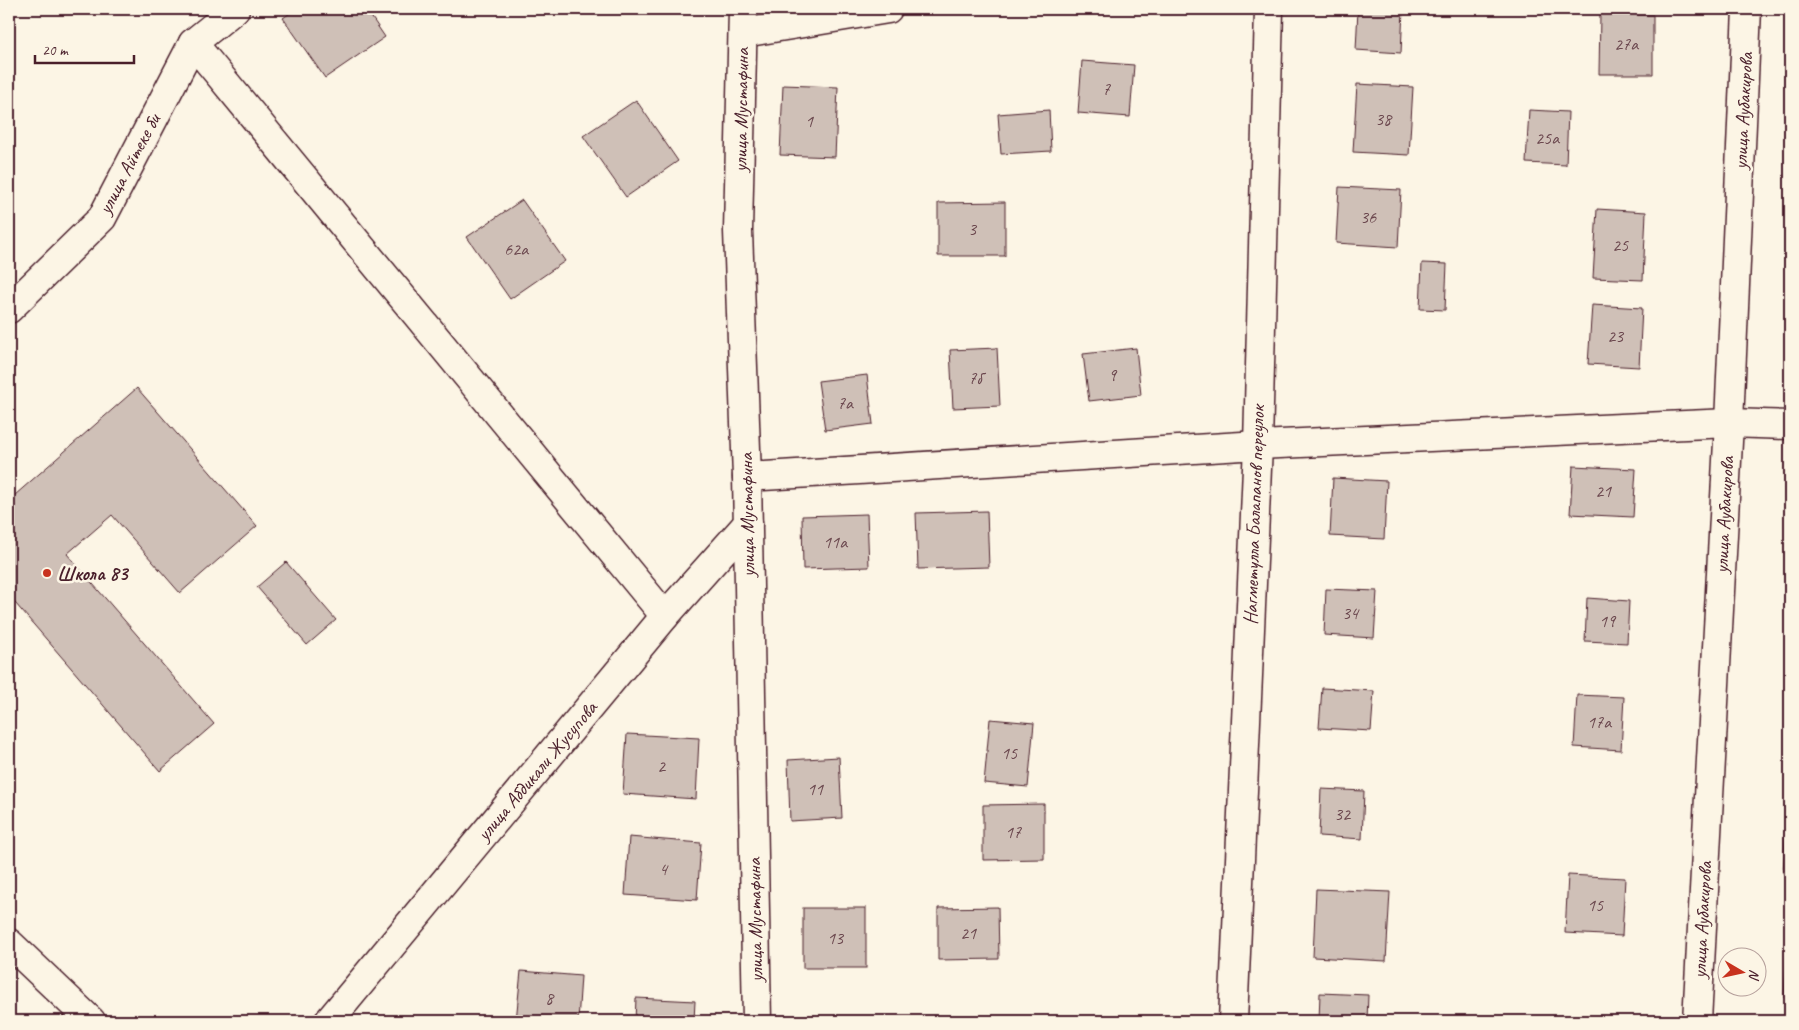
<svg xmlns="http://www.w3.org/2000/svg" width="1799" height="1030" font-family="Caveat,sans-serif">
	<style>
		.building { fill: #cfc0b7; stroke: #4a1f2b }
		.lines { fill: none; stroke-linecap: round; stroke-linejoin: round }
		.street-casing { stroke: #4a1f2b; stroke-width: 31 }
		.street { stroke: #fcf5e5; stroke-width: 28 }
		.poi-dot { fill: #c8321e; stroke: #fcf5e5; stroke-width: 2 }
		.labels { text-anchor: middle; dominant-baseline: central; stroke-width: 5; stroke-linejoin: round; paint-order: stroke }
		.number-label { font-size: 18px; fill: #6b474e }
		.street-label { font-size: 20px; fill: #4a1f2b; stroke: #fcf5e5 }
		.poi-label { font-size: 20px; font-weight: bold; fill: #4a1f2b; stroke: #fcf5e5; text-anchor: start }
	</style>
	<rect width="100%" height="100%" fill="#fcf5e5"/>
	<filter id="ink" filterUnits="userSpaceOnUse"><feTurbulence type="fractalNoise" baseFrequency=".02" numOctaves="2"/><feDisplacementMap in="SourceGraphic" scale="10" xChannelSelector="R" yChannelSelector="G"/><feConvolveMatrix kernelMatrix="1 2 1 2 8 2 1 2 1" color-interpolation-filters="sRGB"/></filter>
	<g filter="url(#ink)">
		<g class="building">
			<polygon points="296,9 366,9 385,37 325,78 283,18"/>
			<polygon points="1358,9 1403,9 1401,53 1356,50"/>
			<polygon points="1600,14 1653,15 1653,74 1599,74"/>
			<polygon points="1082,61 1134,65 1130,117 1078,113"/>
			<polygon points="1357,84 1413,87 1409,155 1353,152"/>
			<polygon points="783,85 838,87 835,157 780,155"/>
			<polygon points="636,100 678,161 626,197 583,136"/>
			<polygon points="1049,110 1051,151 1001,154 998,114"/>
			<polygon points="1529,110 1568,112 1566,165 1526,163"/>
			<polygon points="1339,187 1401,190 1398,247 1336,243"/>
			<polygon points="522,200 565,261 510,299 467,237"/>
			<polygon points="1005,202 1005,256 938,256 938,203"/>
			<polygon points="1597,209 1646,212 1643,280 1593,278"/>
			<polygon points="1422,263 1447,264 1445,310 1420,309"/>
			<polygon points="1592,305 1642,308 1639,367 1588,364"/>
			<polygon points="997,348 1000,406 953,408 950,350"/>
			<polygon points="1136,348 1141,395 1089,401 1083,354"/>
			<polygon points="867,375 873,424 825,430 818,381"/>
			<polygon points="137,388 257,526 180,593 112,515 67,554 214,724 160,771 9,596 9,488 15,495"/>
			<polygon points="1573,466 1636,469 1633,517 1570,514"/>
			<polygon points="1333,478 1387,481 1384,539 1330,536"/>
			<polygon points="987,511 989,567 918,569 916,513"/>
			<polygon points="867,514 869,567 803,569 802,516"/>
			<polygon points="286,562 336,620 307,645 257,587"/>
			<polygon points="1326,589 1377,591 1374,638 1324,635"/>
			<polygon points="1587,598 1629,601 1627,643 1585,641"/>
			<polygon points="1322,688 1374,691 1371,731 1319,728"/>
			<polygon points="1577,695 1624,697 1621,750 1574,747"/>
			<polygon points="990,719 1034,723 1028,787 984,783"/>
			<polygon points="627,734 699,738 696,799 623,794"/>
			<polygon points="839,757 842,818 790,821 788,760"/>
			<polygon points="1321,789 1364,791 1362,839 1319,836"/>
			<polygon points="1787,802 1790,803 1790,874 1783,873"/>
			<polygon points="1044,804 1044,859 983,860 983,805"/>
			<polygon points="629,837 701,843 697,900 625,895"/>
			<polygon points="1568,875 1625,878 1622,936 1565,933"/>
			<polygon points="1316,889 1390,892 1386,961 1313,957"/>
			<polygon points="998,907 999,959 938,960 938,908"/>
			<rect x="803" y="908" width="63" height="60"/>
			<polygon points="1787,939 1790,939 1790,998 1784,998"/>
			<polygon points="521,971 581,976 578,1021 516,1021"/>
			<polygon points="1320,993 1368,995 1367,1021 1319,1021"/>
			<polygon points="636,998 695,1001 694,1021 635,1021"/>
		</g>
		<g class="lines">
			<g class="street-casing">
				<g id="street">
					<polyline points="743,9 738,231 747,477 757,1021"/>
					<polyline points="743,33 888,9"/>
					<polyline points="193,43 665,616"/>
					<polyline points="9,309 102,218 193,43 235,9"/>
					<polyline points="747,477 1258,445 1729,423 1790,425"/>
					<polyline points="9,943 91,1021"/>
					<polyline points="329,1021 665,616 748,523"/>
					<polyline points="1233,1021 1258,445 1269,9"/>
					<polyline points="1697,1021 1729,423 1747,9"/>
				</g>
			</g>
			<use href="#street" class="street"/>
		</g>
	</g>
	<circle class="poi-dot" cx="47" cy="573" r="5"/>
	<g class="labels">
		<g class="number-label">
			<text x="1626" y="44">27а</text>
			<text x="1106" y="89">7</text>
			<text x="1383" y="119">38</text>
			<text x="809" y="121">1</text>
			<text x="1547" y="138">25а</text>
			<text x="1368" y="217">36</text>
			<text x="972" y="229">3</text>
			<text x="1620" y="245">25</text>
			<text x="516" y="249">62а</text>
			<text x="1615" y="336">23</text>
			<text x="1112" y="375">9</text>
			<text x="975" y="378">7б</text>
			<text x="845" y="403">7а</text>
			<text x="1603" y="491">21</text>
			<text x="835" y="542">11а</text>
			<text x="1350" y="613">34</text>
			<text x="1607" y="621">19</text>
			<text x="1599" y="722">17а</text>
			<text x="1009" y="753">15</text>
			<text x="661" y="766">2</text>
			<text x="815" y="789">11</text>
			<text x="1342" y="814">32</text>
			<text x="1013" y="832">17</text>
			<text x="663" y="869">4</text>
			<text x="1595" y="905">15</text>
			<text x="968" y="933">21</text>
			<text x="835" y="938">13</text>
			<text x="549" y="998">8</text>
		</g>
		<g class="street-label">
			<text transform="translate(741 110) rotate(-89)">улица Мустафина</text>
			<text transform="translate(1743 111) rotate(-87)">улица Аубакирова</text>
			<text transform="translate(129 164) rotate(-62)">улица Айтеке би</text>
			<text transform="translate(747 515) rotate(-91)">улица Мустафина</text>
			<text transform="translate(1254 515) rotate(-88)">Нагметулла Балапанов переулок</text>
			<text transform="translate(1724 515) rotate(-87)">улица Аубакирова</text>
			<text transform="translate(537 771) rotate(-50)">улица Абдикали Жусупова</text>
			<text transform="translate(755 920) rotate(-91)">улица Мустафина</text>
			<text transform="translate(1702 920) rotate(-87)">улица Аубакирова</text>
		</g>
		<g class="poi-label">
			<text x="57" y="573">Школа 83</text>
		</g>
	</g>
	<rect width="1799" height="1030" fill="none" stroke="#fcf5e5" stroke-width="30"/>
	<rect x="15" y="15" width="1769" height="1000" fill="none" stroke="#4a1f2b" stroke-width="2" filter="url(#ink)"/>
	<g transform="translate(1742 972) rotate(99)"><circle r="24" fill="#fcf5e5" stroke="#b59f9b"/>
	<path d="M0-4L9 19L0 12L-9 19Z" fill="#c8321e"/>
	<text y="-8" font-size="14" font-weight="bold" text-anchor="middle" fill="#4a1f2b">N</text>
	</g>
	<path d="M35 55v8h99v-8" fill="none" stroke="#4a1f2b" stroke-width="2.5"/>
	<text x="42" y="55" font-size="15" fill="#4a1f2b" stroke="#fcf5e5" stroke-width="4" paint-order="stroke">20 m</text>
</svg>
